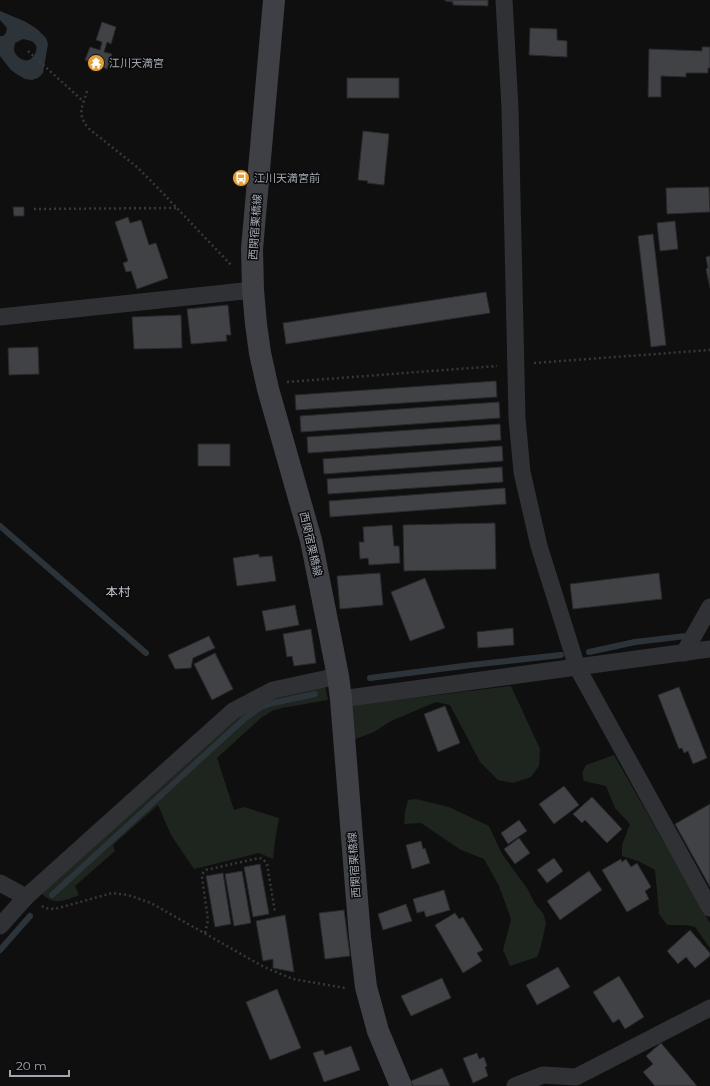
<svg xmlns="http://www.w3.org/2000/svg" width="710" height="1086" font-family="Montserrat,'Noto Sans JP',sans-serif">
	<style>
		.green { fill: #1e241e }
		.water { fill: #2c343a; fill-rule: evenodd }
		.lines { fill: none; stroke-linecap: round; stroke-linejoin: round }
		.stream { stroke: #2c343a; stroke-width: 6 }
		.building { fill: #404246; stroke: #29292c }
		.path { stroke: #36383c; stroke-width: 2.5; stroke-dasharray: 2 3; stroke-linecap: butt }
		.minor { stroke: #303135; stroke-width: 17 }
		.secondary { stroke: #3f4045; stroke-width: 22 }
		.labels { text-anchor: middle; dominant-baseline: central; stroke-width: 3; stroke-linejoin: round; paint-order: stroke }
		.poi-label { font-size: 11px; fill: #a1a6b0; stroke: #0a0a0b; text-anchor: start }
		.street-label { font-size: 11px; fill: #a1a6b0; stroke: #0a0a0b }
		.neighbourhood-label { font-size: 12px; fill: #c2c5cd; stroke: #0a0a0b }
	</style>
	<rect width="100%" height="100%" fill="#0f0f10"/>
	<g class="green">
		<path d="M325,685L328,700L282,708L272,711L261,718L217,758L234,810L244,807L279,818L275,841L273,859L259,853L194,869L171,835L158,805L113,845L115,851L75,886L79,895C64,901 54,906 41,893L222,728L263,700Z"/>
		<polygon points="511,686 540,749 539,766 531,777 513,783 498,780 480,762 450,705 436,702 391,721 374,732 353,740 350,707 356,705"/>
		<polygon points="614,755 710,923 710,948 695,927 686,925 667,925 659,914 655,870 638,861 622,856 622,845 630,824 615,808 606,786 584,781 582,773 586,765"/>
		<polygon points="416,799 449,807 489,826 502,854 527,888 535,904 543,913 546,923 541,946 537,957 510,966 503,950 511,919 499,886 484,859 461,850 421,823 404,824 405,812 408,800"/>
	</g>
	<path class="water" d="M0,11L26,22L37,29L46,38L48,44L43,73L38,78L32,80L25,79L18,75L11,70L0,56V36H3L6,33L7,28L0,20ZM23,39C27,40 32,40 35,44C39,49 34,58 29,60C23,62 15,56 14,50C14,48 15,45 15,43Z"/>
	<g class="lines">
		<g class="stream">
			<polyline points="0,526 146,653"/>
			<polyline points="589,652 635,642 686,636"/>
			<polyline points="370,678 471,665 561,655"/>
			<polyline points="52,895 244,719 261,707 273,703 315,694"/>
			<polyline points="0,950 30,916"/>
		</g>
	</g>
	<g class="building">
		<polygon points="445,0 488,0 488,6 453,5 453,2 445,1"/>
		<polygon points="102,22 116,27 111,44 107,42 104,52 112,54 107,69 100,66 99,71 91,68 93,63 85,60 90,47 100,50 102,42 96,40"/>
		<polygon points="530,28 557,29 557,40 567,41 567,57 529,55"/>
		<polygon points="702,47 710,47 710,68 708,68 708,73 686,73 686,77 661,76 661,97 648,97 649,49 702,51"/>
		<rect x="347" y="78" width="52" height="20"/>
		<polygon points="363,131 389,134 384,185 367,183 368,181 358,180"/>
		<polygon points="709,187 710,212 667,214 666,188"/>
		<polygon points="13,207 24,207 24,216 14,216"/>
		<polygon points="128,217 130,223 141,220 149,245 156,243 168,278 137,289 131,271 126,272 123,263 128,261 115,222"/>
		<polygon points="675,221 678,249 660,251 657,223"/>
		<polygon points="653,234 666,345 651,347 638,236"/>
		<polygon points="710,256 710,288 706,269 708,268 706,257"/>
		<polygon points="486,292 490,313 286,344 283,323"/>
		<polygon points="228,305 231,335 226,335 227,341 191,344 187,309"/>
		<polygon points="181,315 182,348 134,349 132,317"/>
		<polygon points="38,347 39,374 9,375 8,348"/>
		<polygon points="496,381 497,397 296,410 295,395"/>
		<polygon points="499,402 500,418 301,432 300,416"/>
		<polygon points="500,424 501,440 308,453 307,437"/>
		<rect x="198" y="444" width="32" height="22"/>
		<polygon points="502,446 503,461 324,474 323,459"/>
		<polygon points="502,467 503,482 328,494 327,479"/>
		<polygon points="505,488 506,504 330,517 329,501"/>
		<polygon points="495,523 496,569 404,571 403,525"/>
		<polygon points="392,525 394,546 399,546 400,563 369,565 368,558 360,559 359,542 364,542 363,527"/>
		<polygon points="259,554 259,557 272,556 276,581 237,586 233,558"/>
		<polygon points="380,573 383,605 340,609 337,576"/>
		<polygon points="659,573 662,599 573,609 570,584"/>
		<polygon points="425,578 445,628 410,641 391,592"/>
		<polygon points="295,605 299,625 266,631 262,611"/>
		<polygon points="513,628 514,645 478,648 477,632"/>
		<polygon points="311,629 316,663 294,666 292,656 287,657 283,634"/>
		<polygon points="209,636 215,648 193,658 191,668 175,669 168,655"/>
		<polygon points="215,653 233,689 212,700 194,664"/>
		<polygon points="679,687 707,758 693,764 688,751 684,753 682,748 679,749 658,695"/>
		<polygon points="445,706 460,743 438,752 424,714"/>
		<polygon points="564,786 579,805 554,824 539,804"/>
		<polygon points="592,797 622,829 607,843 585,820 582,823 573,814"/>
		<polygon points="710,804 710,887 675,824"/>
		<polygon points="519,820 527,831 508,844 501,833"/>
		<polygon points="519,838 530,853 515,864 504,849"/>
		<polygon points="421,841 423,849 425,848 430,863 412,869 406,845"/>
		<polygon points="554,858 563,871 547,883 537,870"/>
		<polygon points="621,859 622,862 626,859 631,867 637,863 651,887 645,891 649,899 627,912 602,870"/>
		<polygon points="260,864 269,914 253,917 244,867"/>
		<polygon points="242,871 251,923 234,926 225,874"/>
		<polygon points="589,871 602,890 560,920 547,901"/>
		<polygon points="223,873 231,924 215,927 206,876"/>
		<polygon points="444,890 450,910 426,917 424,911 417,913 413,899"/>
		<polygon points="406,904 412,921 383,930 378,914"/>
		<polygon points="344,910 350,956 325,959 319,913"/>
		<polygon points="455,913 459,919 463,917 483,950 477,953 482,961 463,973 435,925"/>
		<polygon points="285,915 294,972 273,968 273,959 263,961 256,921"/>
		<polygon points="690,930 710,953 710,956 695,968 686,957 678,964 667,951"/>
		<polygon points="558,967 570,987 537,1005 526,985"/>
		<polygon points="619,976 644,1017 625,1029 619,1019 613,1023 593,992"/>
		<polygon points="442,978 451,998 411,1016 401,996"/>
		<polygon points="277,989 301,1048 270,1060 246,1002"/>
		<polygon points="661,1043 697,1086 655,1086 643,1072 653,1064 646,1056"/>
		<polygon points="351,1046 360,1070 324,1082 313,1053 323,1050 325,1055"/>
		<polygon points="477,1053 479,1059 484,1057 487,1066 485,1067 488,1076 473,1083 463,1058"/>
		<polygon points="442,1068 450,1086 413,1086 411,1081"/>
	</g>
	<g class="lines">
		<g class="path">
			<polyline points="28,51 84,102"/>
			<path d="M87,91C82,108 77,113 88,128L137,167L155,185L232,266"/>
			<polyline points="34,209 177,208"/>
			<polyline points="534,363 710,350"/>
			<polyline points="287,382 497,366"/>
			<polyline points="42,906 45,908 55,909 112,893 128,895 151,903 264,967 293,979 345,988"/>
			<polyline points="205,933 208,920 202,877 203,873 206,870 259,858 263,859 267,864 275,912"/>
		</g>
		<g class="minor">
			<polyline points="504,0 510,108 517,418 522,472 539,546 577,667 710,908"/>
			<polyline points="0,317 253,290"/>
			<polyline points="684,653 710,607"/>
			<polyline points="341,699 710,649"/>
			<polyline points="0,883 26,897"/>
			<polyline points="0,926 26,897 233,711 273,690 338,676"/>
			<polyline points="515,1086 543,1075 576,1077 710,1008"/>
		</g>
		<polyline class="secondary" points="274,0 252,249 253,290 256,324 260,353 268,389 299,498 311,540 338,676 341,699 360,937 366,987 378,1031 401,1086"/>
	</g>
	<defs>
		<g id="temple-disc" transform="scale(0.9)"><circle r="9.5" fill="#e3a034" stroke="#0a0a0b"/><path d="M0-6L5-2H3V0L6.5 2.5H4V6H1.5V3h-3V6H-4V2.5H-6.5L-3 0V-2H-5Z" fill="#fff"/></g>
		<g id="bus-disc" transform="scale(0.9)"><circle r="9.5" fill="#e3a034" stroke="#0a0a0b"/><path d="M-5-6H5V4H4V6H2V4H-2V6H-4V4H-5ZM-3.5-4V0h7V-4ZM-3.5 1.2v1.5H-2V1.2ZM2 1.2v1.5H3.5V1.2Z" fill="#fff"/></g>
	</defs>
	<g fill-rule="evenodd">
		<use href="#temple-disc" x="96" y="63"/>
		<use href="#bus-disc" x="241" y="178"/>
	</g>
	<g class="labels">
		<g class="poi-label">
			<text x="109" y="63">江川天満宮</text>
			<text x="254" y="178">江川天満宮前</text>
		</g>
		<g class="street-label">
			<text transform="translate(255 227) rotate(-86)">西関宿栗橋線</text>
			<text transform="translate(311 544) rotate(77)">西関宿栗橋線</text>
			<text transform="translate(354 865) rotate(-94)">西関宿栗橋線</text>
		</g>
		<g class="neighbourhood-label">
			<text x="118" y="591">本村</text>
		</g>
	</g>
	<path d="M10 1070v6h59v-6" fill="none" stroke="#a1a6b0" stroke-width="2"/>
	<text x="16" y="1070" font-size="12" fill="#a1a6b0" stroke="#0a0a0b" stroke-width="3" paint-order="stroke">20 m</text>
</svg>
